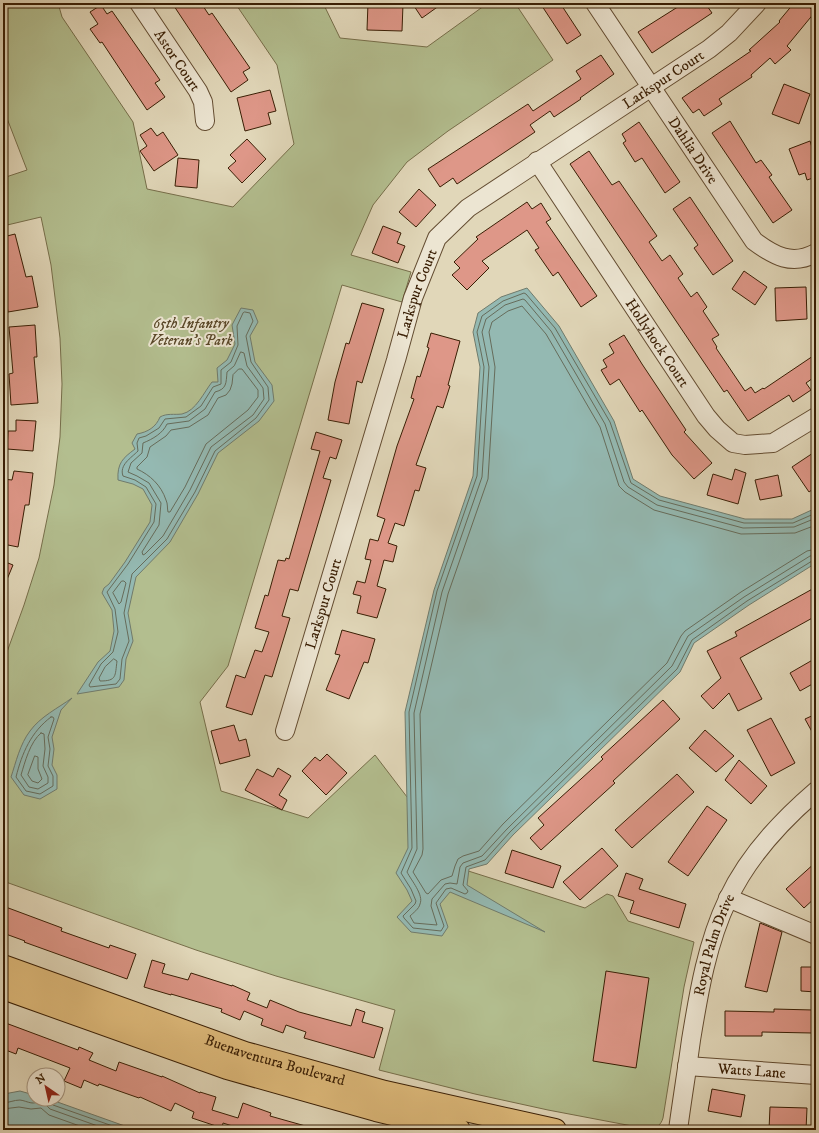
<svg xmlns="http://www.w3.org/2000/svg" width="819" height="1133" font-family="'IM FELL DW Pica',serif">
	<style>
		.green { fill: #b3be8f; stroke: #766e4a }
		.water { fill: #94b9b2; stroke: #707b6c }
		.lines { fill: none; stroke-linecap: round; stroke-linejoin: round }
		.shore { stroke: #666c5b; stroke-width: 1 }
		.building { fill: #de9788; stroke: #391e04 }
		.minor-casing { stroke: #634c31; stroke-width: 20 }
		.major-casing { stroke: #391e04; stroke-width: 24 }
		.minor { stroke: #ece5d2; stroke-width: 18 }
		.major { stroke: #e0bc7c; stroke-width: 22 }
		.labels { text-anchor: middle; dominant-baseline: central; stroke-width: 4; stroke-linejoin: round; paint-order: stroke }
		.street-label { font-size: 15px; fill: #391e04; stroke: #ece5d2 }
		.park-label { font-size: 15px; font-style: italic; fill: #584627; stroke: #ece5d2 }
	</style>
	<rect width="100%" height="100%" fill="#e1d7b9"/>
	<filter id="stains"><feTurbulence type="fractalNoise" baseFrequency=".005" numOctaves="4"/><feColorMatrix values="0 0 0 0 .2 0 0 0 0 .09 0 0 0 0 .02 0 0 0 .5 -.17"/></filter>
	<radialGradient id="worn" r=".72"><stop offset=".6" stop-color="#630" stop-opacity="0"/><stop offset="1" stop-color="#630" stop-opacity=".3"/></radialGradient>
	<path class="green" d="M3,3H58L62,17L133,122L147,189L233,207L294,144L277,65L235,3H323L340,38L427,47L488,3H515L553,60L448,131L407,162L373,205L351,255L411,272L402,302L342,285L228,666L200,702L221,791L308,818L375,755L462,869L585,908L607,894L613,896L628,921L694,942L684,987L663,1118C661,1125 656,1129 648,1129L548,1110L475,1094L379,1070L395,1010L276,976L196,950L3,881V663L24,605L39,558L54,485L60,437L62,384L60,338L51,265L41,217L3,226V178L27,170L3,108Z"/>
	<g class="water">
		<polygon points="527,288 559,326 614,421 633,479 660,496 745,519 792,519 816,508 816,563 749,605 694,643 680,672 513,835 487,864 469,869 467,885 545,932 450,892 440,904 448,927 442,936 411,932 397,917 412,901 407,890 396,873 408,848 405,712 434,590 473,476 480,367 473,332 478,313 501,297"/>
		<path d="M241,308L253,310L258,322L250,336L255,362L272,385L274,401L259,421L218,453L198,494L170,542L136,577L128,613L133,641L126,659L124,680L119,687L77,694L98,662L110,651L114,631L112,610L102,593L104,588L109,584L125,562L150,522L152,505L143,489L133,484L118,480C117,463 123,458 135,449L132,443L137,434C148,432 156,427 160,417C167,413 174,415 182,414C196,411 204,392 212,382H218L217,368L227,360L235,344L232,325Z"/>
		<path d="M72,698L61,710L52,737L54,749L52,765L57,775V789L40,799L24,795L11,777C16,762 20,744 30,731C40,717 58,708 72,698Z"/>
		<polygon points="20,1091 34,1095 34,1099 49,1099 136,1130 3,1130 4,1094"/>
	</g>
	<g class="lines">
		<g class="shore">
			<path d="M245,312L250,313L253,321L246,336L251,362L268,387L269,400L256,418L215,451L195,492L167,539L132,574L124,613L129,641L122,659L120,679L116,684L90,687L89,685L101,664L113,652L118,632L115,609L107,592L128,564L154,522L156,504L146,487L135,480L123,476C119,465 131,458 138,451L137,443L139,438L146,436L159,428L165,419L186,417L201,406L213,387L221,384V370L231,362L238,345L237,326L243,313Z"/>
			<path d="M241,352L244,353L247,366L263,388L264,399L253,415L211,447L190,490L163,536L145,554L143,555L142,552L159,525L161,503L149,483L137,476L128,472L131,463L142,453L143,443C153,439 163,433 167,424L189,421L205,409L215,392C227,389 226,383 227,372L234,366Z"/>
			<path d="M239,369H242L258,390V397L248,410L206,444L185,487L170,512H168C167,508 168,504 166,500C161,485 150,475 137,469V467L147,457L150,447L166,436L171,430L189,427L208,415L218,398L226,395L230,390L232,384L233,375Z"/>
			<polyline points="816,513 793,523 744,523 659,500 631,483 610,422 555,328 526,294 524,293 503,301 482,316 477,332 484,367 477,476 437,591 409,712 412,848 401,873 411,889 416,901 415,904 403,916 404,918 413,928 441,931 444,926 436,903 446,889 451,888 465,894 467,893 468,891 463,885 466,867 485,860 510,832 677,669 692,640 747,601 812,561 816,560"/>
			<path d="M816,518L794,527L743,528L657,505L628,487L624,482L605,424L551,331L525,300L523,299L505,305L486,319L482,332L489,367L482,477L442,592L414,713L417,849L407,872C411,880 424,895 420,904C419,909 413,913 410,916L414,923L437,925L431,906L432,899L445,884L450,883L457,884L460,867L463,863L482,856L507,829L672,666L688,636L744,597L810,556L816,555"/>
			<polyline points="816,525 795,533 741,534 654,510 625,492 619,486 600,427 546,334 522,306 508,311 492,322 489,332 495,367 488,479 448,594 420,714 423,849 422,855 413,872 426,893 428,894 441,880 452,876 455,866 458,859 463,856 479,851 503,824 667,663 681,636 685,631 741,592 807,551 816,549"/>
			<polygon points="122,581 124,581 126,583 121,602 119,604 113,593"/>
			<path d="M114,659L117,661C115,676 117,681 100,681L99,678L105,667Z"/>
			<path d="M51,717H53L54,719L48,737L50,749L48,766L53,776V786L40,794L26,791L16,777C22,753 31,732 51,717Z"/>
			<path d="M41,733L44,734L45,749L43,766L48,777V783L38,789L29,787L21,775C25,762 30,742 41,733Z"/>
			<polygon points="35,756 38,757 38,769 42,779 38,783 32,781 28,775"/>
			<polyline points="45,1099 46,1105 50,1109 109,1130"/>
			<polyline points="50,1099 50,1102 53,1105 124,1130"/>
			<path d="M3,1103C8,1103 14,1100 20,1100C28,1101 34,1107 41,1099"/>
			<polyline points="3,1109 19,1107 31,1109 41,1108 49,1115 91,1130"/>
		</g>
	</g>
	<g class="building">
		<polygon points="172,3 201,3 209,15 212,13 250,68 243,72 248,80 231,92"/>
		<polygon points="368,3 403,4 402,31 367,30"/>
		<polygon points="412,3 443,3 422,18"/>
		<polygon points="540,3 560,3 581,35 567,44"/>
		<polygon points="684,3 705,3 712,13 652,53 638,32"/>
		<polygon points="794,3 804,3 815,12 787,46 791,50 775,64 770,58 751,75 752,77 719,99 722,104 704,116 699,109 693,113 682,98 751,51 749,50 780,22 779,21"/>
		<polygon points="101,5 107,14 112,11 160,80 155,83 165,97 147,110 102,42 100,43 90,29 98,24 90,12"/>
		<polygon points="601,55 614,74 580,98 581,99 554,117 550,111 530,125 535,132 457,184 453,178 440,187 428,169 528,104 533,111 581,79 576,71"/>
		<polygon points="784,84 810,94 799,124 772,114"/>
		<polygon points="270,90 276,111 268,113 271,124 245,131 237,98"/>
		<polygon points="730,121 756,163 761,160 772,175 769,177 792,210 773,223 712,133"/>
		<polygon points="639,122 680,182 665,193 642,158 635,162 623,143 626,141 622,134"/>
		<polygon points="151,128 157,136 163,132 178,155 154,171 140,151 147,146 140,135"/>
		<polygon points="247,139 266,159 242,183 228,168 236,161 230,155"/>
		<polygon points="810,141 816,160 816,177 807,180 805,173 799,175 789,149"/>
		<polygon points="589,151 612,185 619,181 657,236 649,242 662,261 670,255 683,274 678,278 691,297 697,292 707,307 703,311 719,335 712,339 717,347 716,348 745,391 751,387 755,393 763,388 764,389 816,354 816,376 806,383 811,390 793,402 789,395 748,421 727,390 724,392 570,164"/>
		<polygon points="178,158 199,160 197,188 175,186"/>
		<polygon points="419,189 436,205 416,227 399,212"/>
		<polygon points="690,197 733,261 713,275 694,248 698,245 673,209"/>
		<polygon points="527,202 532,209 541,203 551,219 546,222 597,296 581,307 558,272 553,276 535,250 539,248 527,230 482,261 489,268 467,290 452,275 460,268 454,262 478,239 476,237"/>
		<polygon points="383,226 401,233 397,243 405,246 398,263 372,253"/>
		<polygon points="15,234 26,277 32,276 38,307 8,312 3,282 3,237"/>
		<polygon points="744,271 767,287 755,305 732,289"/>
		<polygon points="806,287 807,319 776,321 775,288"/>
		<polygon points="362,303 384,309 362,383 357,381 349,424 328,420 335,382 346,343 349,344"/>
		<polygon points="35,325 37,357 34,357 38,403 11,405 9,374 13,373 9,327"/>
		<polygon points="431,333 460,341 448,385 450,386 443,408 437,406 416,465 426,468 419,491 415,490 404,526 395,523 388,543 397,546 393,562 384,560 377,586 386,589 377,618 357,613 361,596 353,594 357,581 365,583 371,560 365,559 370,539 378,541 385,519 377,516 397,446 414,399 411,398 417,376 420,377 429,348 427,347"/>
		<polygon points="624,335 642,364 686,430 684,432 712,463 694,479 672,455 642,410 640,412 619,379 610,385 601,370 607,367 603,360 614,353 609,344"/>
		<polygon points="16,420 36,421 33,451 7,449 8,431 16,431"/>
		<polygon points="316,432 342,440 336,459 330,457 323,478 331,480 298,591 290,589 282,616 290,618 272,677 265,675 252,715 226,707 236,675 245,678 255,650 262,652 269,632 255,628 265,595 268,596 278,560 285,561 286,558 289,559 320,451 311,449"/>
		<polygon points="816,451 816,487 809,492 792,467"/>
		<polygon points="735,469 746,473 738,504 707,495 713,474 732,480"/>
		<polygon points="14,471 33,473 29,505 25,505 18,547 3,544 3,514 5,502 3,502 3,479 12,480"/>
		<polygon points="778,475 782,496 760,500 755,480"/>
		<polygon points="3,561 13,565 3,589"/>
		<polygon points="816,587 816,616 740,658 762,699 738,711 729,693 713,709 701,696 721,678 707,651 737,636 735,632"/>
		<polygon points="342,630 375,639 368,663 364,662 349,699 326,690 340,655 335,654"/>
		<polygon points="816,658 816,682 800,691 790,673"/>
		<polygon points="663,700 680,719 613,781 615,783 541,850 530,838 544,825 538,818 603,759 601,757"/>
		<polygon points="816,714 816,739 805,719"/>
		<polygon points="771,718 795,763 771,776 747,730"/>
		<polygon points="234,725 239,741 246,739 250,756 220,764 211,731"/>
		<polygon points="705,730 734,756 716,772 689,748"/>
		<polygon points="327,754 347,773 326,795 302,771 315,757 320,761"/>
		<polygon points="739,760 767,786 751,804 725,780"/>
		<polygon points="278,768 291,776 279,795 287,800 282,810 245,790 257,769 273,777"/>
		<polygon points="677,774 694,792 632,848 615,830"/>
		<polygon points="707,806 727,820 688,876 668,862"/>
		<polygon points="602,848 618,866 580,900 563,882"/>
		<polygon points="512,850 561,866 553,888 505,873"/>
		<polygon points="816,862 816,897 804,908 786,889"/>
		<polygon points="626,873 643,879 639,889 686,904 679,928 630,913 634,901 618,896"/>
		<polygon points="3,906 62,928 61,931 109,948 110,945 136,954 127,979 24,942 25,941 3,933"/>
		<polygon points="760,923 782,932 767,992 745,987"/>
		<polygon points="152,960 165,964 162,973 188,980 191,973 232,986 232,985 250,993 247,1000 267,1008 270,1000 299,1012 351,1026 356,1009 365,1012 362,1022 383,1028 374,1058 304,1038 306,1032 286,1025 283,1033 261,1025 263,1019 244,1011 240,1020 221,1012 222,1009 171,994 171,995 144,987"/>
		<polygon points="801,967 816,967 816,992 801,991"/>
		<polygon points="606,971 649,978 636,1068 593,1061"/>
		<polygon points="774,1009 813,1010 812,1033 762,1032 762,1036 725,1036 725,1011 774,1012"/>
		<polygon points="3,1022 78,1050 79,1047 93,1053 89,1060 116,1071 119,1062 162,1077 162,1076 200,1093 200,1092 216,1097 212,1110 238,1118 243,1103 271,1113 270,1116 309,1127 308,1130 245,1130 223,1123 222,1128 192,1118 194,1112 175,1103 171,1111 140,1097 139,1098 99,1084 98,1086 84,1080 81,1088 64,1081 70,1068 18,1048 16,1054 3,1049"/>
		<polygon points="712,1089 745,1095 741,1117 708,1111"/>
		<polygon points="770,1107 807,1108 806,1130 769,1130"/>
	</g>
	<g class="lines">
		<g class="minor-casing">
			<g id="minor">
				<path id="s1" d="M139,3L198,91L203,102L205,121"/>
				<path id="s2" d="M595,3L754,241C774,256 792,266 816,253"/>
				<path id="s3" d="M537,161L706,416L717,429L733,443L745,445L773,443L816,417"/>
				<path id="s4" d="M285,731L396,360L413,298L437,238L468,208L709,49L729,33L757,3"/>
				<polyline points="728,898 816,935"/>
				<path id="s5" d="M687,1066L816,1075"/>
				<path id="s6" d="M678,1130C682,1100 687,1070 691,1040C699,991 707,943 728,899C748,856 781,821 816,791"/>
			</g>
		</g>
		<g class="major-casing">
			<g id="major">
				<path id="s7" d="M3,966L245,1053L385,1092L555,1130"/>
				<polyline points="3,988 227,1068 376,1110 459,1130"/>
			</g>
		</g>
		<use href="#minor" class="minor"/>
		<use href="#major" class="major"/>
	</g>
	<g class="labels">
		<g class="street-label">
			<text stroke="none"><textPath href="#s1" startOffset="69">Astor Court</textPath></text>
			<text stroke="none"><textPath href="#s4" startOffset="793">Larkspur Court</textPath></text>
			<text stroke="none"><textPath href="#s2" startOffset="177">Dahlia Drive</textPath></text>
			<text stroke="none"><textPath href="#s4" startOffset="457">Larkspur Court</textPath></text>
			<text stroke="none"><textPath href="#s3" startOffset="218">Hollyhock Court</textPath></text>
			<text stroke="none"><textPath href="#s4" startOffset="133">Larkspur Court</textPath></text>
			<text stroke="none"><textPath href="#s6" startOffset="189">Royal Palm Drive</textPath></text>
			<text stroke="none"><textPath href="#s7" startOffset="288">Buenaventura Boulevard</textPath></text>
			<text stroke="none"><textPath href="#s5" startOffset="65">Watts Lane</textPath></text>
		</g>
		<g class="park-label">
			<text x="191" y="323">65th Infantry<tspan x="191" dy="17">Veteran's Park</tspan></text>
		</g>
	</g>
	<rect width="819" height="1133" fill="none" stroke="#e1d7b9" stroke-width="16"/>
	<rect x="4" y="4" width="811" height="1125" fill="none" stroke="#391e04" stroke-width="2"/>
	<rect x="8" y="8" width="803" height="1117" fill="none" stroke="#391e04"/>
	<g transform="translate(46 1087) rotate(326)"><circle r="19" fill="#ece5d2" stroke="#a49580"/>
	<path d="M0-3L7 15L0 10L-7 15Z" fill="#8f2418"/>
	<text y="-6" font-size="11" font-weight="bold" text-anchor="middle" fill="#391e04">N</text>
	</g>
	<rect width="100%" height="100%" filter="url(#stains)"/>
	<rect width="100%" height="100%" fill="url(#worn)"/>
</svg>
